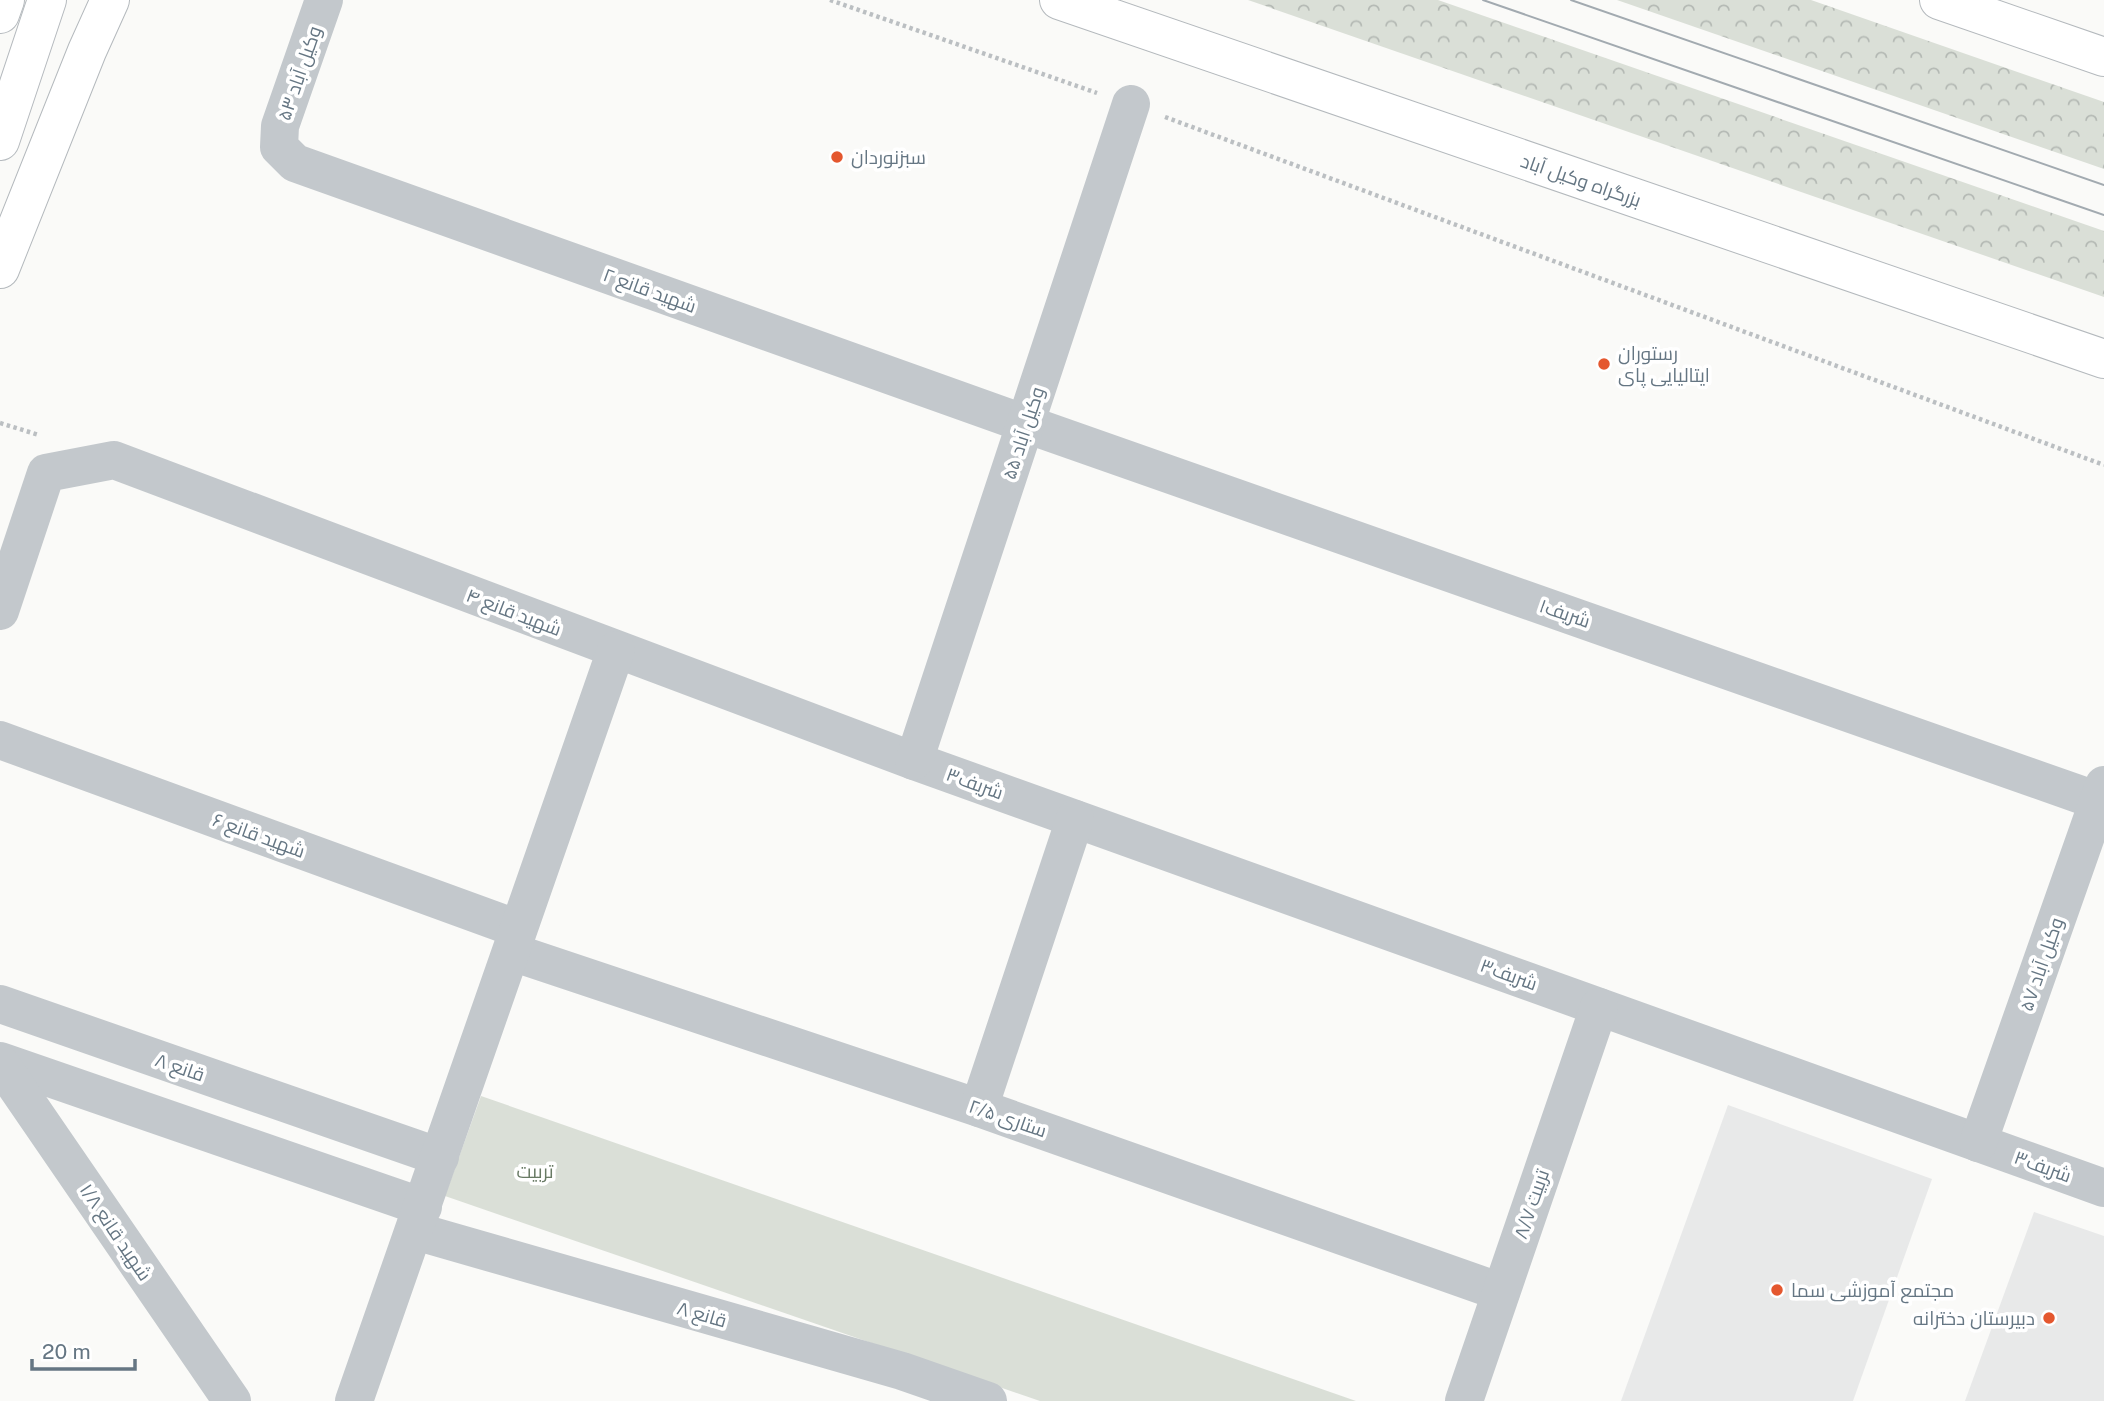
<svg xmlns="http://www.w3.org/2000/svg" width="2104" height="1401" font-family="'Public Sans',Cairo,sans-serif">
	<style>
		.built { fill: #e8e9e9 }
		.forest { fill: url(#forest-crowns) }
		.green { fill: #dadfd7 }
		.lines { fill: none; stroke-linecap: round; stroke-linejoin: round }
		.primary-casing { stroke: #b5babe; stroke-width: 40 }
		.trunk-casing { stroke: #b4b9bd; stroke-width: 40 }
		.path { stroke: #bbbfc2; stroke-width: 4.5; stroke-dasharray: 3.5 3.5; stroke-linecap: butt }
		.minor { stroke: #c3c8cc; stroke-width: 38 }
		.primary { stroke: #fff; stroke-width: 38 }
		.trunk { stroke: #fff; stroke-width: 38 }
		.tram { stroke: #a2aab0; stroke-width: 2 }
		.poi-dot { fill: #e4572e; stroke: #fff; stroke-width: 2.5 }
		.labels { text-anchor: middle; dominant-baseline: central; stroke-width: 7; stroke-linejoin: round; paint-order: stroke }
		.street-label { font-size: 19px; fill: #657683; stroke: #fff }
		.poi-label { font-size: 19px; fill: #657683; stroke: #fff; text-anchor: start }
		.park-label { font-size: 19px; fill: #687a64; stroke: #fff }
	</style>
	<defs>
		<pattern id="forest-crowns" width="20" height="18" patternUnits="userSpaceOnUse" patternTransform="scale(1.75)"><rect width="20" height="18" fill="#dadfd7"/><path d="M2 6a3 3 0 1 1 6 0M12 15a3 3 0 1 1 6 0" fill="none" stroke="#b4b9b4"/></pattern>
	</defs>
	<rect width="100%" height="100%" fill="#fafaf8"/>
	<g class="built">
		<polygon points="1728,1105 1932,1179 1853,1401 1621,1401"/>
		<polygon points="2034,1212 2104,1236 2104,1401 1965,1401"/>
	</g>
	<g class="forest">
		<polygon points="1248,0 1438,0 2104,231 2104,297"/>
		<polygon points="1617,0 1811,0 2104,102 2104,169"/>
	</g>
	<polygon class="green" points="481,1096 1356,1401 1040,1401 445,1196"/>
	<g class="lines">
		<g class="primary-casing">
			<g id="primary">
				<polyline points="0,14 5,0"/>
				<polyline points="0,141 47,0"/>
			</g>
		</g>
		<g class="trunk-casing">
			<g id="trunk">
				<polyline points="1059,0 2104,359"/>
				<polyline points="1939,0 2104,57"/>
				<polyline points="0,269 87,51 110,0"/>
			</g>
		</g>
		<g class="path">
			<polyline points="830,0 1097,93"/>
			<polyline points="1165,117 2104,465"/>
			<polyline points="0,423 39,435"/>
		</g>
		<g class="minor">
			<polyline points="324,0 280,126 279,147 295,163 1026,424 2104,803"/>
			<polyline points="0,611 46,473 114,460 914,761 2104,1188"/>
			<polyline points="0,740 518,929"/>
			<polyline points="914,761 1131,104"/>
			<polyline points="512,952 979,1108 1501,1292"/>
			<polyline points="0,1004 440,1157"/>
			<polyline points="0,1061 423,1207"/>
			<polyline points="0,1063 232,1401"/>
			<polyline points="979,1108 1075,819"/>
			<polyline points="1978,1143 2104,785"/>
			<polyline points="415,1231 902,1371 988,1401"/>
			<polyline points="354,1401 616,650"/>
			<polyline points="1464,1401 1599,1007"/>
		</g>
		<use href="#primary" class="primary"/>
		<use href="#trunk" class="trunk"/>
		<g class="tram">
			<polyline points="1483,0 2104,215"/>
			<polyline points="1571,0 2104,185"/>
		</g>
	</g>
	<g class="poi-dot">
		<circle cx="837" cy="157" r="7"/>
		<circle cx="1604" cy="364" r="7"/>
		<circle cx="1777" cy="1290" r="7"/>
		<circle cx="2049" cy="1318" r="7"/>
	</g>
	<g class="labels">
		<g class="street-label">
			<text transform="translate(299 73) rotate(-71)">وکیل آباد ۵۳</text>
			<text transform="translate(1581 180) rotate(19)">بزرگراه وکیل آباد</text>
			<text transform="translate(650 290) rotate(20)">شهید قانع ۲</text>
			<text transform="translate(1023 433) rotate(-72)">۵۵ وکیل آباد</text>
			<text transform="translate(514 612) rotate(21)">شهید قانع ۴</text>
			<text transform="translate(1565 613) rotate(19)">شریف١</text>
			<text transform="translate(975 783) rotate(20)">شریف٣</text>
			<text transform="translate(259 835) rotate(20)">شهید قانع ۶</text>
			<text transform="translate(2041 964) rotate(-71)">۵۷ وکیل آباد</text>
			<text transform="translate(1509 974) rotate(20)">شریف٣</text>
			<text transform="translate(180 1067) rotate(19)">قانع ۸</text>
			<text transform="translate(1008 1118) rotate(19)">ستاری ۲/۵</text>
			<text transform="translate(2043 1166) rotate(20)">شریف٣</text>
			<text transform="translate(1531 1204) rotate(-71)">تربیت ۸/۷</text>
			<text transform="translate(116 1232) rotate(56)">شهید قانع ۱/۸</text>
			<text transform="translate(702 1314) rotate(16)">قانع ۸</text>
		</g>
		<g class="poi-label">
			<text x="851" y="157">سبزنوردان</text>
			<text x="1618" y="353">رستوران<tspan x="1618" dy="22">ایتالیایی پای</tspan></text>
			<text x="1791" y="1290">مجتمع آموزشی سما</text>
			<text x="2035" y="1318" text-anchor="end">دبیرستان دخترانه</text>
		</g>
		<g class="park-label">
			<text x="535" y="1171">تربیت</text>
		</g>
	</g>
	<path d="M32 1359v10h103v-10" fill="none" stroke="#657683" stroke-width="3.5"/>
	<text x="42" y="1359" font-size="21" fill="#657683" stroke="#ffffff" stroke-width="5" paint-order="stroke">20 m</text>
</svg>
